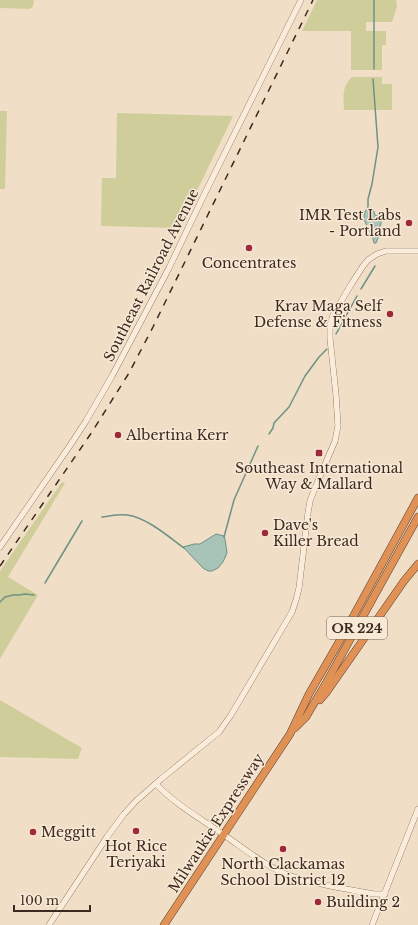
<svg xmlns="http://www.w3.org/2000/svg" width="418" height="925" font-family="'Libre Baskerville',serif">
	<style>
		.green { fill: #cfce9a }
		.water { fill: #a8c3b8; stroke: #6e9284 }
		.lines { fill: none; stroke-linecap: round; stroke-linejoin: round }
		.stream { stroke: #6e9284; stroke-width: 1.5 }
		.secondary-casing { stroke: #6e503e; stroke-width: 6 }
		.highway-casing { stroke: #5a3d2f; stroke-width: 8 }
		.secondary { stroke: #faecda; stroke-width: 5.5 }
		.highway { stroke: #e09156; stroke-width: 7 }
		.rail { stroke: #3c291f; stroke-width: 1.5; stroke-dasharray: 7 7; stroke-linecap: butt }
		.poi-dot { fill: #9d293a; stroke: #f7e9d6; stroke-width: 1.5 }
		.labels { text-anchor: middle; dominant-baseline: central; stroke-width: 3; stroke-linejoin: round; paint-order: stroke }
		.shield { fill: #f7e9d6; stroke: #746356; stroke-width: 1 }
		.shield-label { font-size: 13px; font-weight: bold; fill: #3c291f }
		.poi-label { font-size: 14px; fill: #3c291f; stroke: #f7e9d6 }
		.street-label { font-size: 14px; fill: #3c291f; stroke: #f7e9d6 }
	</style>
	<rect width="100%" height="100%" fill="#f0dec6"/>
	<g class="green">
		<polygon points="0,0 34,0 33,6 30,9 0,8"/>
		<polygon points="317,0 396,0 397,6 392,22 366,22 366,31 386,31 386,45 382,45 382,70 351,70 351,31 302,31"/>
		<path d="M352,77H382V84H392V110H344C344,96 341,88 352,77Z"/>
		<polygon points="0,111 7,111 5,189 0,189"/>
		<polygon points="117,113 233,116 179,228 101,226 102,178 116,178"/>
		<polygon points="62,482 65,483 8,577 38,595 0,659 0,571"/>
		<polygon points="0,700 82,748 78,759 0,757"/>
	</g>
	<g class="water">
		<path d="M369,208L373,209L375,215L380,217L381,219V224L378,231V238L376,243H374C372,231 361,223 365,211Z"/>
		<polygon points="216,534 224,536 225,539 227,553 223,562 218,568 212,571 208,571 203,568 183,547 194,544 200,544"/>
	</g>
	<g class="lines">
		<g class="stream">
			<polyline points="374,69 374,0"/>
			<polyline points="368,210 368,199 372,184 378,147 373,79"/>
			<polyline points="361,289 375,266"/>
			<polyline points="336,334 357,296"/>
			<polyline points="269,434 273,428 274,423 289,407 305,376 319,357 327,349"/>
			<path d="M102,517C110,516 119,514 127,515C146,517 169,537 184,548"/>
			<polyline points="224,537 234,500 258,446"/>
			<polyline points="45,583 82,521"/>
			<polyline points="0,602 5,597 13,595 19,595 25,594 34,595"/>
		</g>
		<g class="secondary-casing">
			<g id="secondary">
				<polyline points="0,547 71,444 86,421 112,376 169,268 203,197 301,0"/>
				<path d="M156,784C176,805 200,818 224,835C245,849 266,867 291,876C317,885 347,889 374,894H385"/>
				<polyline points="49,925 107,837 124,814 136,801 161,779 219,732 231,715 292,612 296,600 299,588 308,513 310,501 315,488 335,441 338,426 336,395 330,338 330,326 333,315 352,283 363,266 368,260 377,254 386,251 418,251"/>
				<polyline points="372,925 418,809"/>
			</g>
		</g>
		<g class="highway-casing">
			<g id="highway">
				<polyline points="320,700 326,693 404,581 418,564"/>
				<polyline points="295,728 306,717 326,683 418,517"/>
				<polyline points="164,925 290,734 309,694 343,635 418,498"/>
			</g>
		</g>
		<use href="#secondary" class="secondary"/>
		<use href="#highway" class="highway"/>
		<polyline class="rail" points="0,566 92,432 129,373 153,327 313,0"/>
	</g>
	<g class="poi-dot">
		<circle cx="409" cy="223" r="4"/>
		<circle cx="249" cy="248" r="4"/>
		<circle cx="390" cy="314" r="4"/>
		<circle cx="118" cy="435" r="4"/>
		<rect x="315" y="449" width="8" height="8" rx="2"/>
		<circle cx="265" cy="533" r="4"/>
		<circle cx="136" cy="831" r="4"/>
		<circle cx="33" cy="832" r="4"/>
		<circle cx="283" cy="849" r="4"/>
		<circle cx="318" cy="902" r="4"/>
	</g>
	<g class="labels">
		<rect class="shield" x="327" y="617" width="60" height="22" rx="3"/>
		<g class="shield-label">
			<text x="357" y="628">OR 224</text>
		</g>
		<g class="poi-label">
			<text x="401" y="215" text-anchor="end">IMR Test Labs<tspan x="401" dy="16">- Portland</tspan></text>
			<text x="249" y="263">Concentrates</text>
			<text x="382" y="306" text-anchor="end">Krav Maga Self<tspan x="382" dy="16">Defense &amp; Fitness</tspan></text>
			<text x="126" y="435" text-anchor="start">Albertina Kerr</text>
			<text x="319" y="468">Southeast International<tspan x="319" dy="16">Way &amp; Mallard</tspan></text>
			<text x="273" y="525" text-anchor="start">Dave's<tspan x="273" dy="16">Killer Bread</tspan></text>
			<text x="41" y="832" text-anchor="start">Meggitt</text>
			<text x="136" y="846">Hot Rice<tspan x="136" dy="16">Teriyaki</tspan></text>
			<text x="283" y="864">North Clackamas<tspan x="283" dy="16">School District 12</tspan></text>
			<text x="326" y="902" text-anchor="start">Building 2</text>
		</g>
		<g class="street-label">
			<text transform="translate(151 275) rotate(-63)">Southeast Railroad Avenue</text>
			<text transform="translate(216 823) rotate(-57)">Milwaukie Expressway</text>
		</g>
	</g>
	<path d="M14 905v6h76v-6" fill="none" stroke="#3c291f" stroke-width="2"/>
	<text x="20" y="905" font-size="12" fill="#3c291f" stroke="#f7e9d6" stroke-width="3" paint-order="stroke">100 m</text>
</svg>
